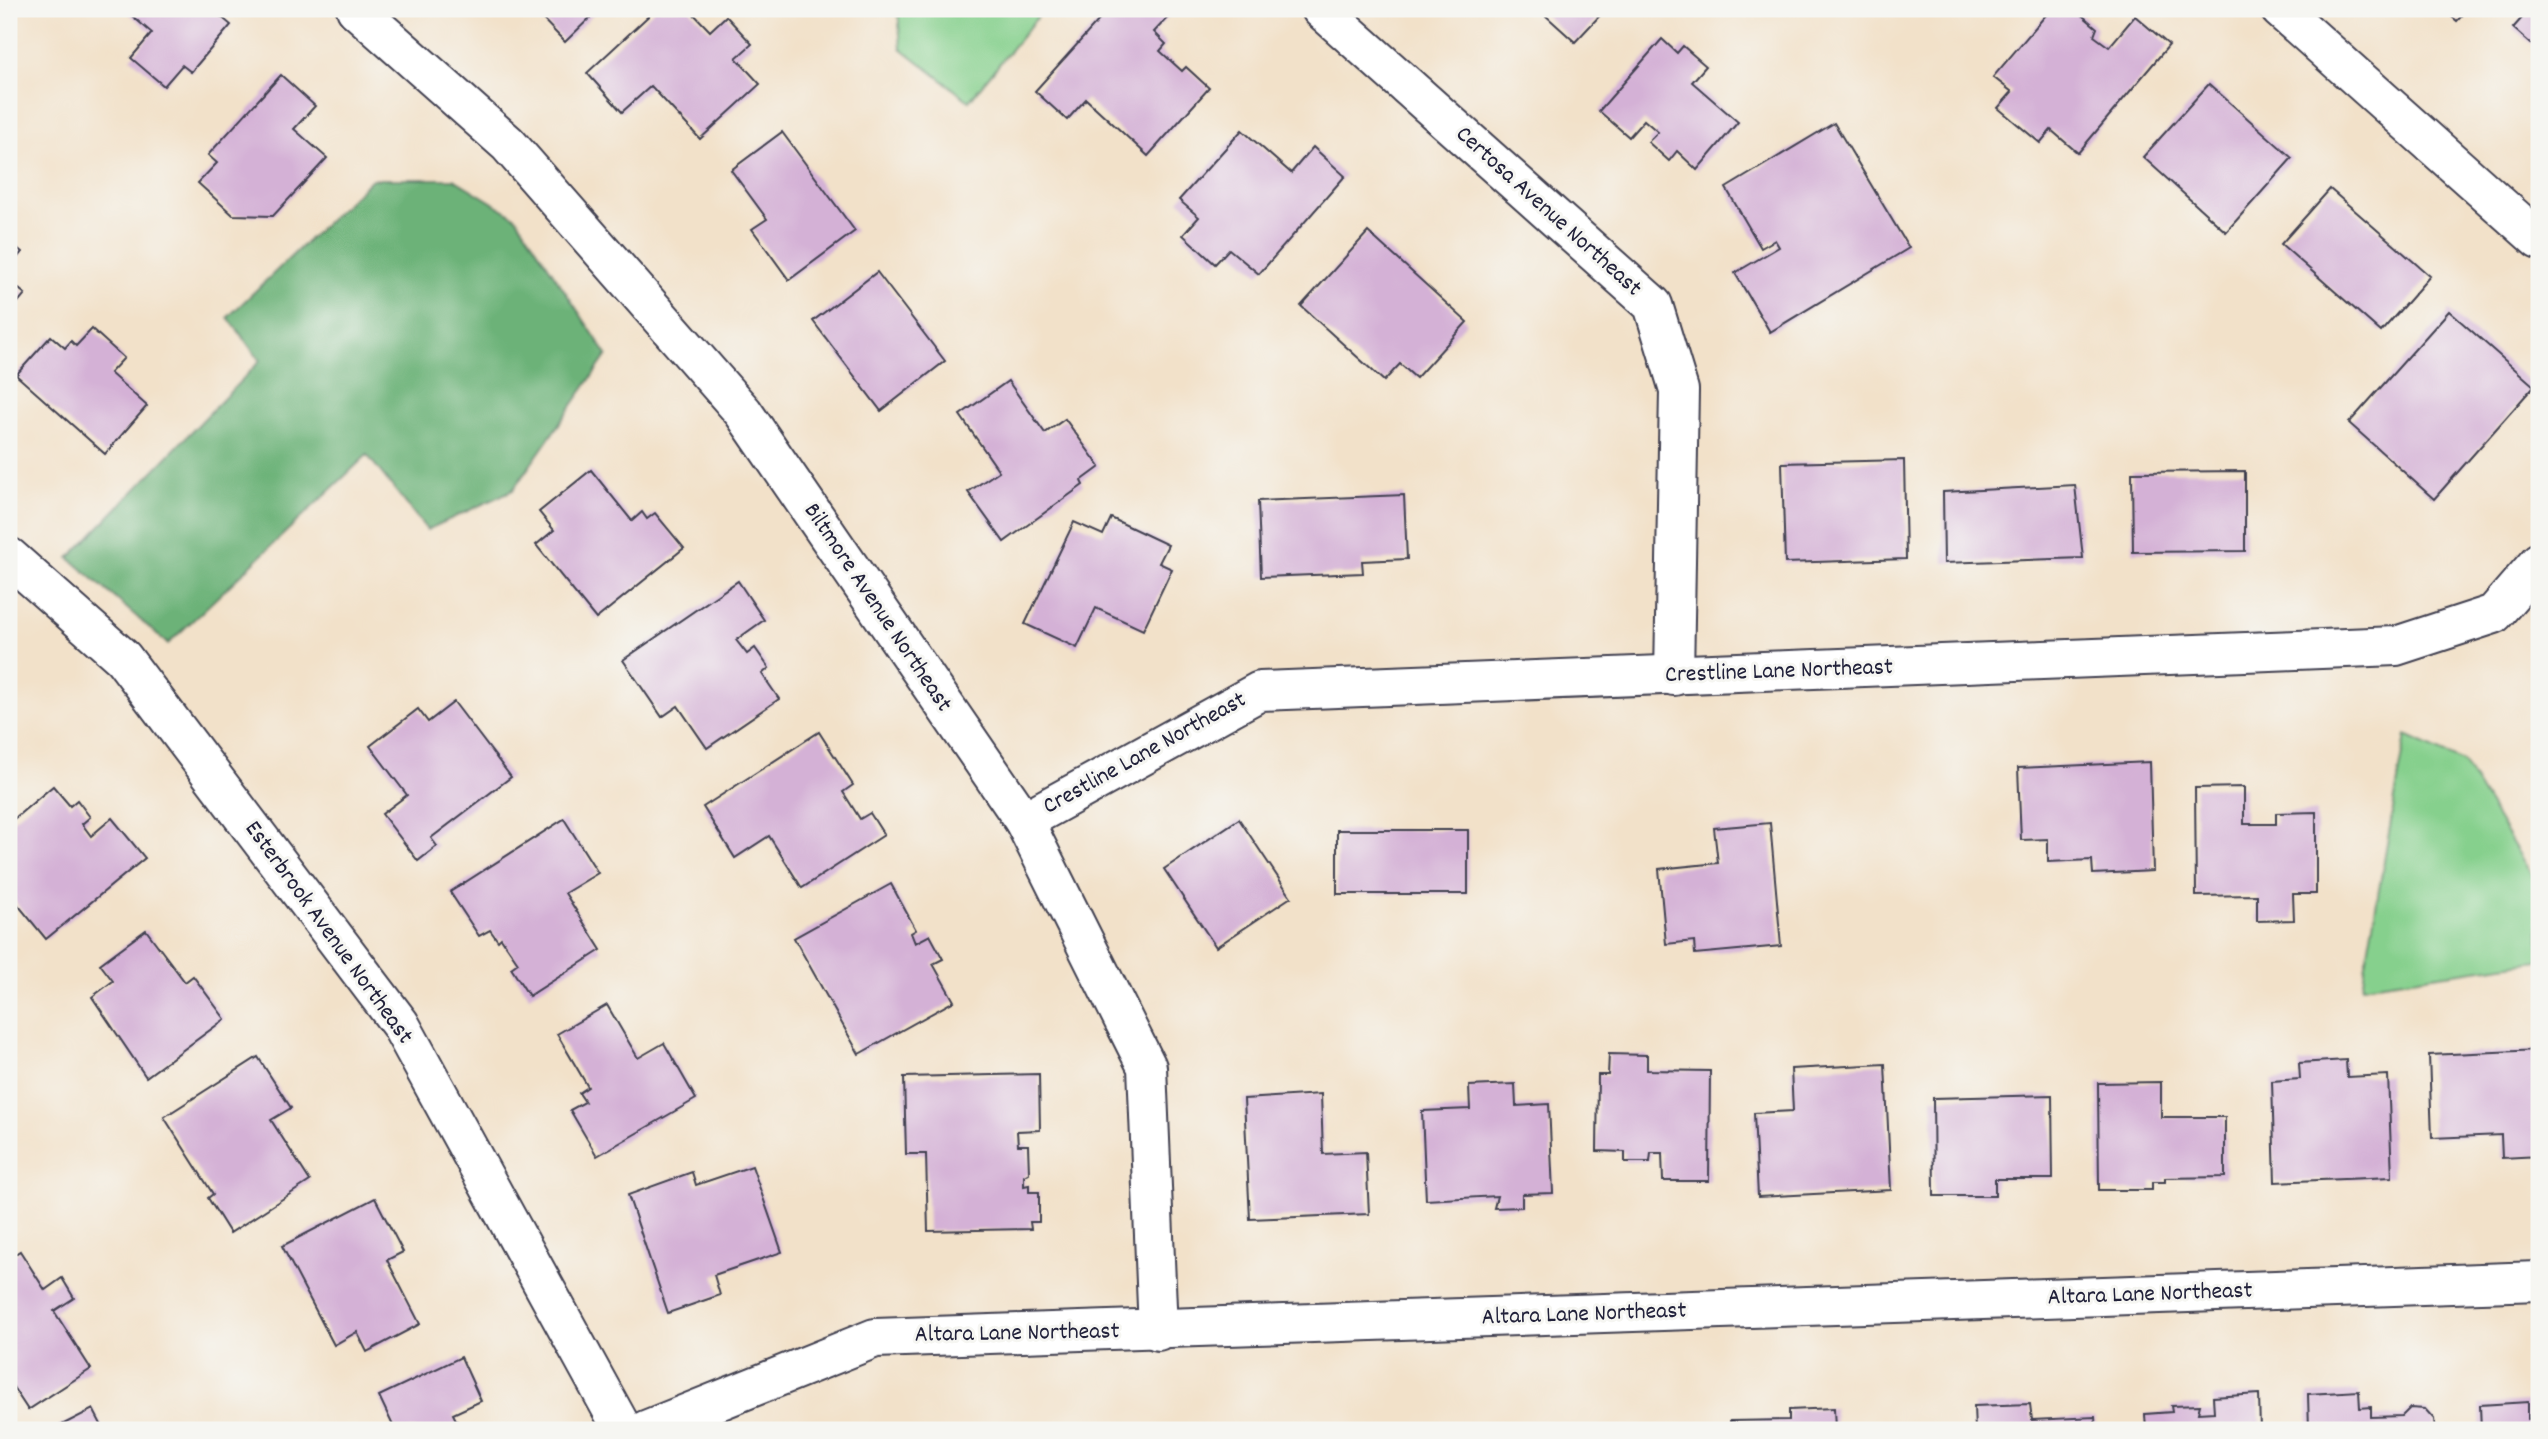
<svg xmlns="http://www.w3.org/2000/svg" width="2548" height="1439" font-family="Dekko,sans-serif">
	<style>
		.green { fill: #86d08d; stroke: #547964; stroke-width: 2 }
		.forest { fill: #6cb278; stroke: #476a5a; stroke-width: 2 }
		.building { fill: #d4b1d6 }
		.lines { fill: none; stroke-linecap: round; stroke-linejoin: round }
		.street-casing { stroke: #413f50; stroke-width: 42 }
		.street { stroke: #fff; stroke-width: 38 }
		.labels { text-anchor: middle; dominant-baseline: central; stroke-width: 6; stroke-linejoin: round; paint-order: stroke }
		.street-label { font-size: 24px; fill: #22223b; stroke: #f6f6f2 }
	</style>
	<rect width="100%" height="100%" fill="#f6f6f2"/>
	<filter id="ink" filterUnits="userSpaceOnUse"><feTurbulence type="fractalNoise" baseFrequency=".0143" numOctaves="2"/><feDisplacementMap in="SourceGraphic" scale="14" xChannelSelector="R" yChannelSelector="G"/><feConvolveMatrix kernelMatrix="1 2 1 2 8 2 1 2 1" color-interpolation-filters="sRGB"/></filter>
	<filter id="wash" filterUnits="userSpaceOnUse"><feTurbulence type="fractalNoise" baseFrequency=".00686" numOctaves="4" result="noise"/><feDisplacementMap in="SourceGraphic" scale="28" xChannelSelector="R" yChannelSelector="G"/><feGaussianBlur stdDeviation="1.57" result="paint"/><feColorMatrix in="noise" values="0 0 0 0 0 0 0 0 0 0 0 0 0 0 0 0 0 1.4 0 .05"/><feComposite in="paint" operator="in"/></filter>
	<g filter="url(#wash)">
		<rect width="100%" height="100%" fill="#f2e1c9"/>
		<g class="green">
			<polygon points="898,9 1044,9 969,101 901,48"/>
			<polygon points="2406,736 2463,762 2539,887 2539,961 2362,986"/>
		</g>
		<polygon class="forest" points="372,179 454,179 516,217 607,355 513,490 427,530 367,455 168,644 69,558 260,361 228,317"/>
		<g id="blocks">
			<g class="building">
				<polygon points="124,9 212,9 231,25 191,72 182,65 164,86 131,58 152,33"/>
				<polygon points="533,9 599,9 565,42"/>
				<polygon points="656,9 689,9 710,31 726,16 752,44 736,58 760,84 700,139 651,86 622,112 587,73"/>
				<polygon points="1109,9 1160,9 1169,16 1154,32 1166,44 1160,51 1182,71 1186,67 1209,88 1148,156 1086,99 1067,120 1035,91"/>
				<polygon points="1550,9 1606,9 1575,42 1545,15"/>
				<polygon points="2051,9 2066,9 2072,14 2077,11 2097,28 2094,36 2109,47 2135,16 2169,45 2078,153 2051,130 2040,143 1998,108 2012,92 1993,77"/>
				<polygon points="2443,9 2468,9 2457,21"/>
				<polygon points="2530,9 2539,9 2539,51 2513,28"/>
				<polygon points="1662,39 1677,53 1683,46 1706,66 1692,82 1738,122 1697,170 1677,151 1669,161 1648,142 1658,132 1644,120 1629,137 1599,111"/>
				<polygon points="281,75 315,106 294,129 327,158 273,216 233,215 198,183 217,163 208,155"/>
				<polygon points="2209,84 2292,158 2226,232 2143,157"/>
				<polygon points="1834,123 1909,248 1770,332 1735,273 1779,247 1775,240 1761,248 1726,188"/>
				<polygon points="1242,130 1291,173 1313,147 1345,176 1259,274 1229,249 1215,264 1183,235 1199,217 1179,200"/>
				<polygon points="782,132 855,231 789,280 752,229 767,219 731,170"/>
				<polygon points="2330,189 2430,276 2381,332 2281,244"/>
				<polygon points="1368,232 1467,322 1416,378 1400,364 1384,381 1301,306"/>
				<polygon points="9,241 22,252 9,267"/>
				<polygon points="877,272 945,361 881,411 813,321"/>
				<polygon points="9,281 25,294 9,313"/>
				<polygon points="2449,311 2534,386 2434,499 2349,423"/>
				<polygon points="92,329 124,358 110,373 147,406 105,454 16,375 51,336 65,348 71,341 76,346"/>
				<polygon points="1008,381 1045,433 1065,419 1100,467 1081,481 1083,485 1004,542 968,492 999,471 960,415"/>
				<polygon points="1904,460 1906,559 1785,563 1782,463"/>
				<polygon points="591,470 632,521 642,512 647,519 655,513 684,548 596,619 536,545 554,530 539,512"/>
				<polygon points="2245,471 2245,551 2133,552 2132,472"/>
				<polygon points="2075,485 2083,558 1944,563 1943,492"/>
				<polygon points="1404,495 1407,559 1362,561 1363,573 1261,577 1258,501"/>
				<polygon points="1111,518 1168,545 1159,563 1172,569 1143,630 1096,608 1077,648 1025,624 1074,522 1103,535"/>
				<polygon points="738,581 764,620 736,640 747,654 755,648 769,668 762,674 779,699 707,748 678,706 662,717 623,660"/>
				<polygon points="454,702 511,777 431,838 437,846 418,861 382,814 407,795 370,746 418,709 428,722"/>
				<polygon points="819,732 853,785 843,792 860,819 870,813 884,835 802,888 769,836 735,858 703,807"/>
				<polygon points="2150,762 2153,871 2093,874 2092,860 2048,862 2048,839 2021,840 2018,768"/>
				<polygon points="53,786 70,806 77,800 90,817 82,824 91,836 112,818 145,858 46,939 9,894 9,823"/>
				<polygon points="2244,787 2244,824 2276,824 2276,813 2316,812 2316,894 2293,894 2294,920 2257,921 2257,895 2196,896 2195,788"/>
				<polygon points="564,819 598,873 565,893 601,950 529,996 511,968 518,963 501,938 498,941 490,930 479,936 450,892"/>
				<polygon points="1239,819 1291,897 1216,947 1164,869"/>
				<polygon points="1770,823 1781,946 1695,954 1694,941 1666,944 1659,869 1718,863 1714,828"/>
				<rect x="1337" y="830" width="131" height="64"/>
				<polygon points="891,884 916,930 911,933 915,943 930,935 943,959 933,964 954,1001 859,1054 794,938"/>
				<polygon points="146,930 185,982 193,976 225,1019 146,1077 92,997 113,981 100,964"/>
				<polygon points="607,1005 638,1058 664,1043 696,1099 597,1156 570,1110 585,1102 579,1093 588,1087 557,1034"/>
				<polygon points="2539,1050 2539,1156 2502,1158 2501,1135 2432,1138 2429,1055"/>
				<polygon points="1609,1054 1647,1055 1647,1070 1710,1071 1709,1181 1663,1181 1662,1153 1651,1153 1650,1162 1625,1162 1625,1152 1597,1151 1598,1075 1608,1075"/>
				<polygon points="258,1057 291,1108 271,1120 310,1181 230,1233 208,1198 213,1194 164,1117"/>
				<polygon points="2346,1060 2347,1077 2388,1075 2392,1177 2275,1182 2272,1081 2300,1079 2299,1063"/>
				<polygon points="1885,1064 1891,1190 1758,1197 1754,1113 1793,1111 1791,1069"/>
				<polygon points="1039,1074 1040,1130 1017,1131 1018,1145 1028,1145 1029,1173 1024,1176 1024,1186 1029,1185 1029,1192 1039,1192 1039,1222 1030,1222 1031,1229 928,1231 926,1154 906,1154 904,1077"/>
				<polygon points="2161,1082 2161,1117 2225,1117 2225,1177 2165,1178 2165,1182 2152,1182 2152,1190 2099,1190 2098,1083"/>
				<polygon points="1515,1084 1516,1106 1549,1104 1553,1193 1522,1194 1522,1207 1494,1208 1497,1196 1426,1200 1422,1111 1470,1109 1469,1086"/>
				<polygon points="1321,1094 1323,1154 1366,1152 1369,1214 1250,1219 1244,1099"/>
				<polygon points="2052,1095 2053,1179 1995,1179 1995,1196 1934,1196 1933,1098"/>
				<polygon points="752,1166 782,1252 714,1275 720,1295 668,1313 628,1195 692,1172 696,1185"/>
				<polygon points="375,1198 403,1252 387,1260 420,1324 367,1352 357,1332 334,1345 282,1246"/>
				<polygon points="20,1251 45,1290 62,1278 74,1298 54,1311 91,1369 28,1410 9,1381 9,1258"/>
				<polygon points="461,1357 481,1401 453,1414 461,1430 395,1430 379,1396"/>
				<polygon points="2359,1391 2360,1408 2371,1407 2371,1417 2402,1416 2410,1408 2425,1409 2434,1419 2435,1430 2309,1430 2308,1394"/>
				<polygon points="2259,1394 2260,1430 2146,1430 2145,1414 2172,1412 2171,1406 2200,1405 2198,1413 2214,1412 2213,1397"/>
				<polygon points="2528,1402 2528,1419 2539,1418 2539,1430 2481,1430 2480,1405"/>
				<polygon points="2030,1404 2032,1420 2095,1417 2096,1430 1975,1430 1974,1406"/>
				<polygon points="1834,1408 1835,1430 1731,1430 1730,1421 1789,1420 1789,1410"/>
				<polygon points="93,1409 104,1430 52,1430"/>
			</g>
		</g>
	</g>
	<g filter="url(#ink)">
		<use href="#blocks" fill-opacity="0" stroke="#413f50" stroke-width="2"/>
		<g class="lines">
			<g class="street-casing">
				<g id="street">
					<polyline points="356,9 508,144 743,412 1024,821 1147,1067 1158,1331"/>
					<polyline points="1321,9 1653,305 1679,390 1674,676"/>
					<polyline points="2280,9 2539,240"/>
					<polyline points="9,557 123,658 400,1024 623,1430"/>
					<polyline points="1024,821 1260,691 2396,646 2494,614 2539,562"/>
					<polyline points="646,1430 875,1338 2539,1281"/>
				</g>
			</g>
			<use href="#street" class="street"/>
		</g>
	</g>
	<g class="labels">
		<g class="street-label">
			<text transform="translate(1548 212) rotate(42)">Certosa Avenue Northeast</text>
			<text transform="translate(877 608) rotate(56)">Biltmore Avenue Northeast</text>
			<text transform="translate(1779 672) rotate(-2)">Crestline Lane Northeast</text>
			<text transform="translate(1145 754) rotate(-29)">Crestline Lane Northeast</text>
			<text transform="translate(328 933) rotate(54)">Esterbrook Avenue Northeast</text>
			<text transform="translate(2150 1295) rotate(-2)">Altara Lane Northeast</text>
			<text transform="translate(1584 1315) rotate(-2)">Altara Lane Northeast</text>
			<text transform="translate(1017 1334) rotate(-1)">Altara Lane Northeast</text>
		</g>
	</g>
	<rect width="2548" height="1439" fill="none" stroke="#f6f6f2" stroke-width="35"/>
</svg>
